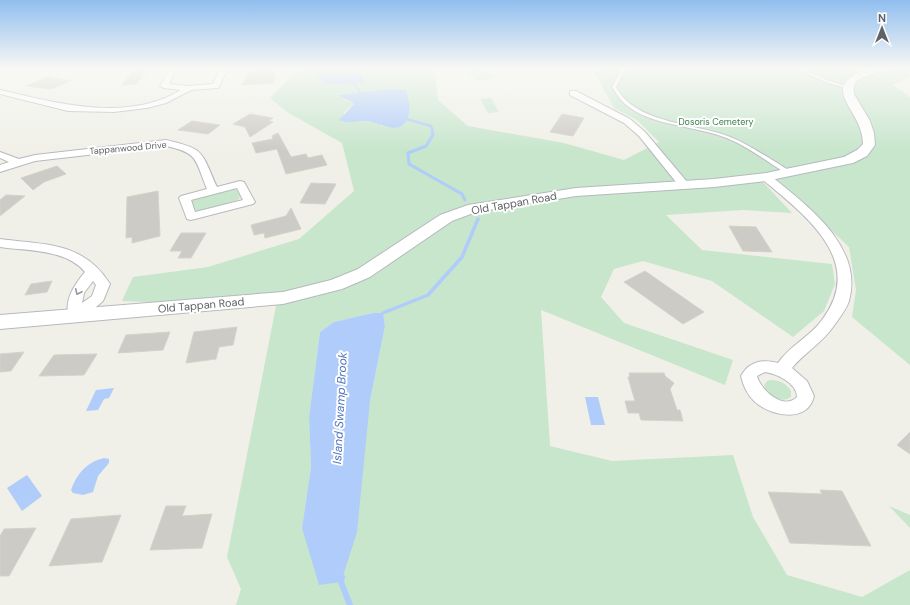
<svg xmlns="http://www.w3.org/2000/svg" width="910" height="605" font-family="'DM Sans',sans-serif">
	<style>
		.green { fill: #c7e6cc; fill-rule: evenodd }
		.water { fill: #afccfa }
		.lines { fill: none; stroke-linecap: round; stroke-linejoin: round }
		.stream-far3 { stroke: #afccfa; stroke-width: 2.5 }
		.stream-far2 { stroke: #afccfa; stroke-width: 3 }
		.stream-far1 { stroke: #afccfa; stroke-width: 3.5 }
		.stream { stroke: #afccfa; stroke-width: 6 }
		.building { fill: #cccbc5; stroke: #d5d3c7 }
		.lane-casing { stroke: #b8b9be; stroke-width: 2 }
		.street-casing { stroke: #b8b9be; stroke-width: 2 }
		.secondary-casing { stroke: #b6b9be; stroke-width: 2 }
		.lane { fill: #fff; fill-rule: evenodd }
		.street { fill: #fff; fill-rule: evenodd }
		.secondary { fill: #fff; fill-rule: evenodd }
		.oneway { stroke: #97999c }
		.labels { text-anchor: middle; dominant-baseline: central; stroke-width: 4; stroke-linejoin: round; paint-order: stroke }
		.far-park-label { font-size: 9px; fill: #3b834b; stroke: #fff }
		.far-street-label { font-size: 9px; fill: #5f6267; stroke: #fff }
		.street-label { font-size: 11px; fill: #5f6267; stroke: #fff }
		.water-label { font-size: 12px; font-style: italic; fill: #5173be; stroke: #fff }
	</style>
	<rect width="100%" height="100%" fill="#f0f0e8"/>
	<g class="green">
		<path d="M300,68H317L315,70L326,85L366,81L361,73V68H440L435,77L438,100L468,126L564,143L624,160L659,142L637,120L614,108L592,68H866L857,71C875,73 891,68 910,68V77L893,85L910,97V365L852,317L856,290L849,247L776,178L763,182L792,213L743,210L666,215L702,250L832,264L835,284L824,311L793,337L712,281L643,261L614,269L601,297L624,323L733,360L725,385L541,310L550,446L612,461L733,455L753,517L787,575L862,597L910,570V605H236L241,589L227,557L277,301L172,303L122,301L133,277L208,267L299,239L354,191L342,143L287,112L270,98ZM390,89L408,103L410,110L382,126C371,119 356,122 344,122V112L354,104C349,100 343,100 338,95ZM373,313H383L385,326L370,401L302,528L311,467L309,417L320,332L334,322Z"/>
		<polygon points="463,68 484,68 496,78 477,81"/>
		<polygon points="491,98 499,112 488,113 480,99"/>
		<polygon points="233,189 237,190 240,197 238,200 200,211 194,211 191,201 193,199"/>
		<path d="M770,380C779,380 786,383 791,391V397C781,404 767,396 764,385L767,381Z"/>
		<polygon points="889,506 910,515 910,528"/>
	</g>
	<g class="water">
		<polygon points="317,68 361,68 361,73 366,82 325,85 315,70"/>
		<path d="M390,89L405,90C408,96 411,107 409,113C403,139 383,123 366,121C357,121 348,124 339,120L354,104C349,99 343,99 338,95Z"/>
		<polygon points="373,313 383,313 385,326 370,401 357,532 341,582 319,585 302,528 311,467 309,417 320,332 334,322"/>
		<polygon points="114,388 109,398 104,399 98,410 86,411 96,390"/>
		<polygon points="585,397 598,397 605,425 591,425"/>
		<path d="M104,458L109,459V463L98,476L93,492L83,495L73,493L71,490C77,473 87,462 104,458Z"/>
		<polygon points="27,475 42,496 22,511 7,488"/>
	</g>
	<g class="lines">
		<g class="stream-far3">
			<polyline points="351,79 360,92 365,95"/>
			<polyline points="403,118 431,126 433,133"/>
		</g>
		<polyline class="stream-far2" points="432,132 433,135 426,146 408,153 409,164 462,194 465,200"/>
		<polyline class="stream-far1" points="380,316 383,313 428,295 462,257 478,219"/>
		<polyline class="stream" points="342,577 341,582 350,605"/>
	</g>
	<g class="building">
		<polygon points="135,68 150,68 136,84 122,85"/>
		<polygon points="250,68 277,68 273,83 242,85"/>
		<polygon points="47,77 71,81 51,89 26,86"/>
		<polygon points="250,114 273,118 269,121 273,122 250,137 245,127 233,124"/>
		<polygon points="562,114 584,118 573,136 550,132"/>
		<polygon points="192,121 220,125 208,134 178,130"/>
		<polygon points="278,133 291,157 306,154 308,158 322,155 327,165 286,174 277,149 256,153 252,143 273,139 272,136"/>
		<polygon points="57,166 66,174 44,182 33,190 21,178"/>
		<polygon points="311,183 336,184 325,204 300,203"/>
		<polygon points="158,191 160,236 132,243 132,237 126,238 127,197"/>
		<polygon points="6,195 25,196 0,216 0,200"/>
		<polygon points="291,208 301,229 265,238 264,233 254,235 251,225 286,216"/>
		<polygon points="729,226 756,227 772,252 743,251"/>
		<polygon points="181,233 206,233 191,258 178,258 182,251 170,251"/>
		<polygon points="645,271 704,312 683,324 624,282"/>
		<polygon points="52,281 47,292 25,295 31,284"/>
		<polygon points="237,327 233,345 219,347 216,359 186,363 194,332"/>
		<polygon points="170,332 163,350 118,353 126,335"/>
		<polygon points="24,352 11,371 0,372 0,354"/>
		<polygon points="97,354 84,375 39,376 54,355"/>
		<polygon points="629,373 664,373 665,376 674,383 670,389 677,410 680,410 683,421 641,420 639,413 628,413 625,401 635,401 628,377 630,377"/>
		<polygon points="910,432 910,454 897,445"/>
		<polygon points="820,490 842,491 871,546 790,543 768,492 822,494"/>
		<polygon points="166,506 186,506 182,516 212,514 202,548 150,550"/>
		<polygon points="121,515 102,562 49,566 71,519"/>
		<polygon points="36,528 9,576 0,576 0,536 4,529"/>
	</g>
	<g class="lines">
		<g class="lane-casing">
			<g id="lane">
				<path d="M622,68H626L616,87C618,90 620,94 623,97C643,121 693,125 722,134C741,140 757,151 774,161C780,165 786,168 792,173L791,174H787C766,161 745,144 721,136C689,125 644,125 621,100C617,96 615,91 612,87Z"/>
				<polygon points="795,68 799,68 827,80 849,87 847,88 825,82"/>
			</g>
		</g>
		<g class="street-casing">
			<g id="street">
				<path d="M170,68H177L169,84L189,86L213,84L220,70L217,68L228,69L218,88L191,90L166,103L147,108L114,112L68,111L0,94V90C57,103 126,123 181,90L164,88L160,86Z"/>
				<polygon points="570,91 576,91 630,119 645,132 688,183 689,185 688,187 680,187 639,136 624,123 570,95"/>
				<path d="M166,140C206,149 201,152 217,187L240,181L244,182L255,202L253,204L191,220L187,219L179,198L181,196L207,189C195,160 199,153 166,146L35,161L0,172V165L9,162L0,158V152L19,159L35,155ZM237,188L243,200L195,212L191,200Z"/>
				<path d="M766,174L770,175C807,206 864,246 849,301C846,310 838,320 833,327C822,343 804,353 792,368L807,381L814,396C808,424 770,416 754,401C747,394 743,385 741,376C749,361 763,359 778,363C790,345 810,337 822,320C867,261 805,215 762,179L761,177L762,175ZM765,372C777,374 797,383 797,397C783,411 760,389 757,376Z"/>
				<path d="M0,239C44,245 83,241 110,284L103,301L81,320L76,321L71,320C61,303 75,284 85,272C66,249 28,251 0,247ZM93,281L96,285L92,296L82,303L84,293Z"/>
			</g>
		</g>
		<g class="secondary-casing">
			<path id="secondary" d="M869,68H883C873,79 851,73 854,94L870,121L874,133L875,145L867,156L853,163L766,181L714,187L576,196L476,212L452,221L370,277L342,289L283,304L0,329V315L283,292L331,280L358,269L440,215L468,205L576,188L714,179L766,173L844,157L857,150L863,144C863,108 814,88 869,68Z"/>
		</g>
		<use href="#lane" class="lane"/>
		<use href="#street" class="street"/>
		<use href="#secondary" class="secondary"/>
	</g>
	<defs><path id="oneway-chevron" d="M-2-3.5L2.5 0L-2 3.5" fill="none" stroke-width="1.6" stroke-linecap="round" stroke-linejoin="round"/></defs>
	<use class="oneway" href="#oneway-chevron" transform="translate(78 292) rotate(115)"/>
	<linearGradient id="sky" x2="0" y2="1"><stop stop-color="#91beef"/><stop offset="0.45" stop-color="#f8f8f5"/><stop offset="1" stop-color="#f8f8f5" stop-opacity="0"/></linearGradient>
	<rect width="910" height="152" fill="url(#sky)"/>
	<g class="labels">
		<g class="far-park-label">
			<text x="716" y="122">Dosoris Cemetery</text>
		</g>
		<g class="far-street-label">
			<text transform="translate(128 148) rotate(-5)">Tappanwood Drive</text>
		</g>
		<g class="street-label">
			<text transform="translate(514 203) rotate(-10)">Old Tappan Road</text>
			<text transform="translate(201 305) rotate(-5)">Old Tappan Road</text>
		</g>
		<g class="water-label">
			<text transform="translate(340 408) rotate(-87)">Island Swamp Brook</text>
		</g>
	</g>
	<g transform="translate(882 28)" stroke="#ffffff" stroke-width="3" paint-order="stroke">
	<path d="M0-3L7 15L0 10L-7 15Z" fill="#5f6267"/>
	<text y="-6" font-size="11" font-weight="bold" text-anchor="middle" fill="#5f6267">N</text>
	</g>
</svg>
